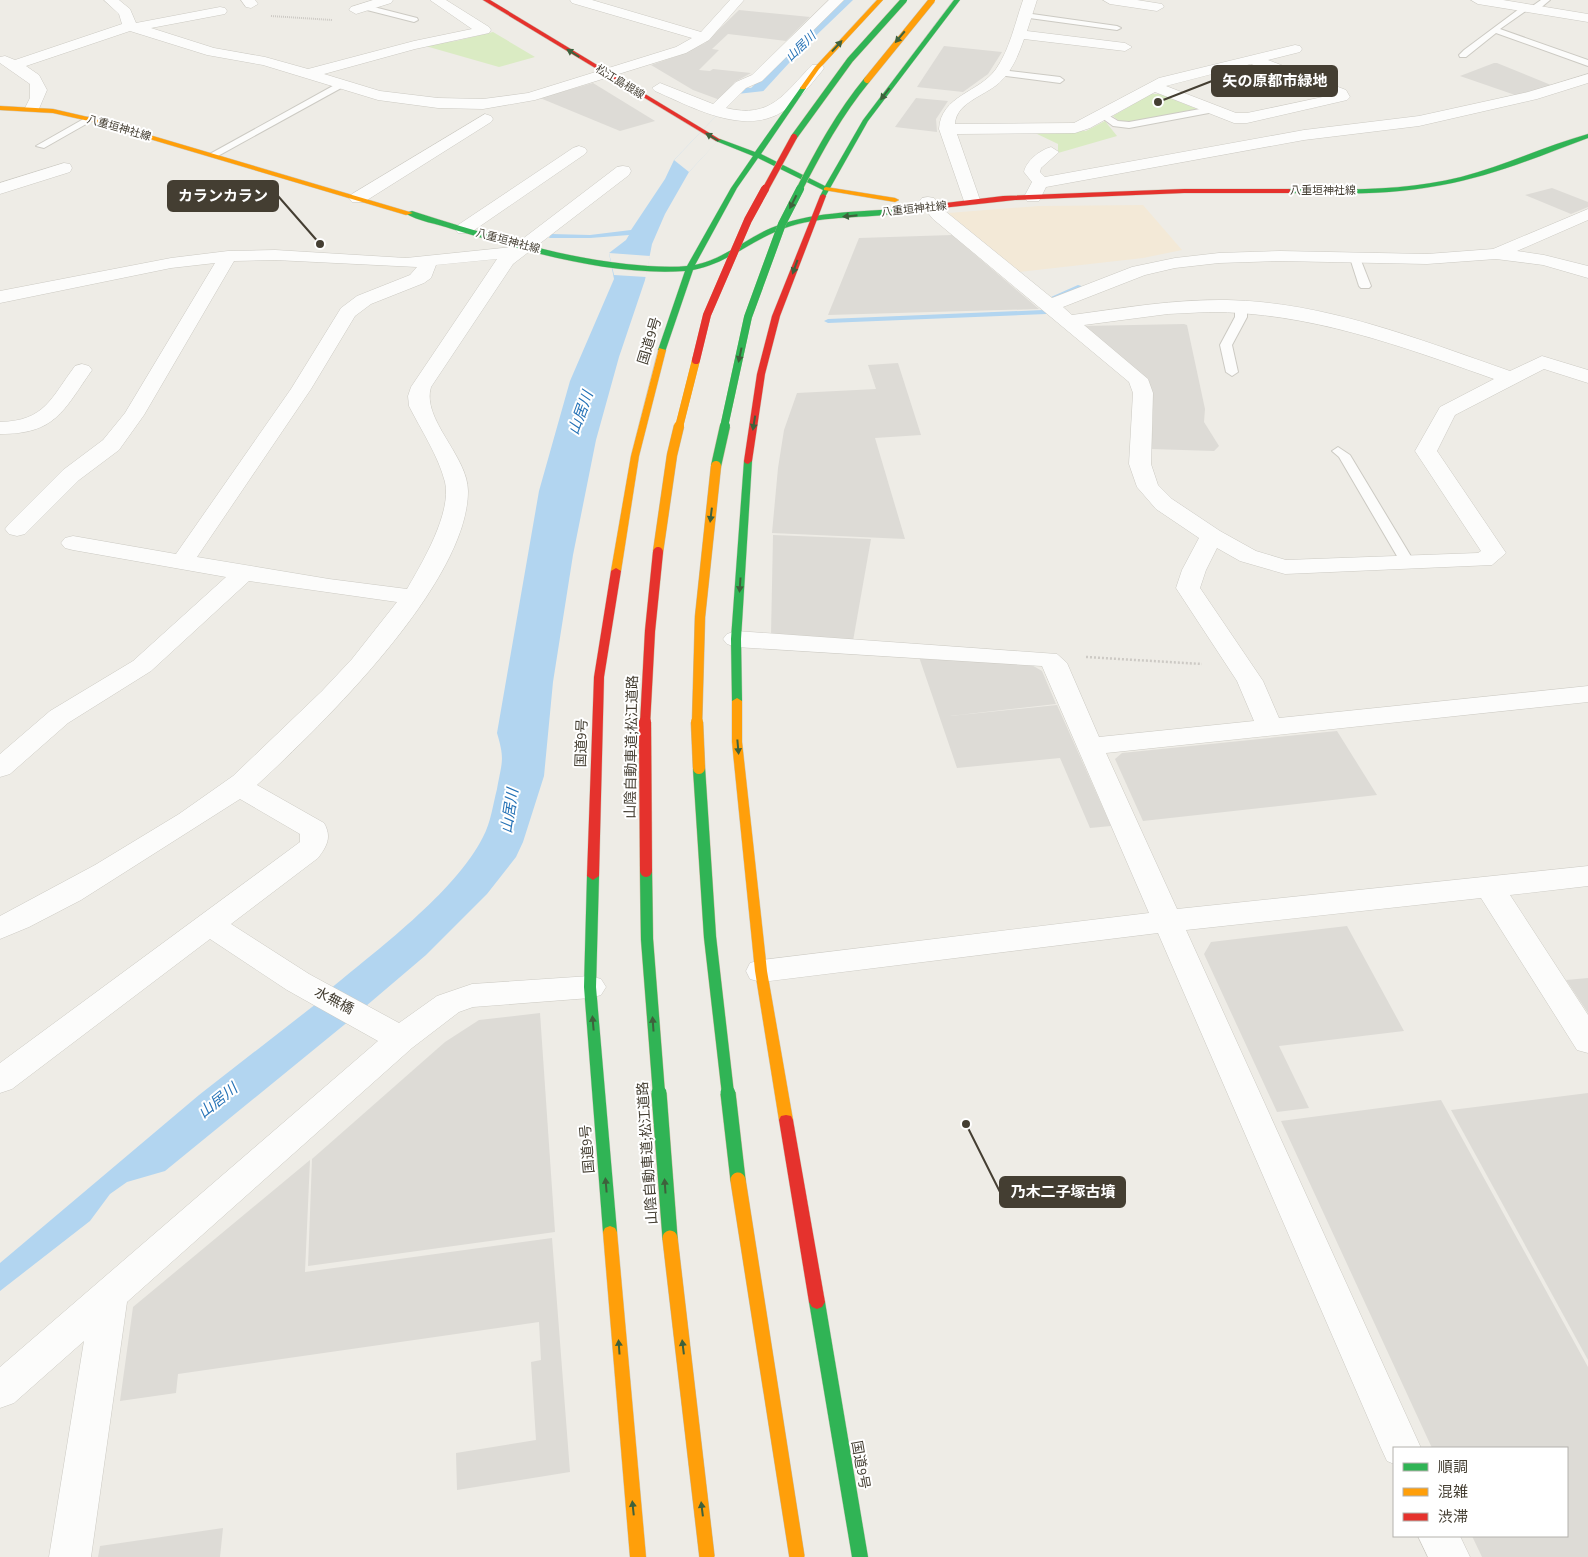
<svg xmlns="http://www.w3.org/2000/svg" width="1588" height="1557" font-family="'Source Sans 3','Noto Sans JP',sans-serif">
	<style>
		.commercial { fill: #f3e9d7 }
		.green { fill: #daebc3 }
		.parking { fill: #dddbd6 }
		.water { fill: #b2d5f0 }
		.pier { fill: #eeece6 }
		.lines { fill: none; stroke-linecap: round; stroke-linejoin: round }
		.stream { fill: #b2d5f0; fill-rule: evenodd }
		.lane-casing { stroke: #cccac3; stroke-width: 2 }
		.street-casing { stroke: #cccac3; stroke-width: 1 }
		.fast-casing { stroke: #cecabc; stroke-width: 1 }
		.slow-casing { stroke: #cecabc; stroke-width: 1 }
		.jam-casing { stroke: #cecabc; stroke-width: 1 }
		.path-far1 { stroke: #cdcac5; stroke-width: 2; stroke-dasharray: 1 1; stroke-linecap: butt }
		.path { stroke: #cdcac5; stroke-width: 2.5; stroke-dasharray: 2 2; stroke-linecap: butt }
		.lane { fill: #fcfcfb; fill-rule: evenodd }
		.street { fill: #fcfcfb; fill-rule: evenodd }
		.fast { fill: #30b455; fill-rule: evenodd }
		.slow { fill: #ff9f0a; fill-rule: evenodd }
		.jam { fill: #e5322d; fill-rule: evenodd }
		.fast-bridge-far4-casing { stroke: #c8bb9f; stroke-width: 7; stroke-linecap: butt }
		.fast-bridge-far3-casing { stroke: #c8bb9f; stroke-width: 8; stroke-linecap: butt }
		.fast-bridge-far2-casing { stroke: #c8bb9f; stroke-width: 11; stroke-linecap: butt }
		.fast-bridge-far1-casing { stroke: #c8bb9f; stroke-width: 13; stroke-linecap: butt }
		.fast-bridge-casing { stroke: #c8bb9f; stroke-width: 16; stroke-linecap: butt }
		.slow-bridge-far4-casing { stroke: #c8bb9f; stroke-width: 7; stroke-linecap: butt }
		.slow-bridge-far3-casing { stroke: #c8bb9f; stroke-width: 8; stroke-linecap: butt }
		.slow-bridge-far2-casing { stroke: #c8bb9f; stroke-width: 11; stroke-linecap: butt }
		.slow-bridge-far1-casing { stroke: #c8bb9f; stroke-width: 13; stroke-linecap: butt }
		.slow-bridge-casing { stroke: #c8bb9f; stroke-width: 16; stroke-linecap: butt }
		.jam-bridge-far3-casing { stroke: #c8bb9f; stroke-width: 7; stroke-linecap: butt }
		.jam-bridge-far2-casing { stroke: #c8bb9f; stroke-width: 8; stroke-linecap: butt }
		.jam-bridge-far1-casing { stroke: #c8bb9f; stroke-width: 11; stroke-linecap: butt }
		.jam-bridge-casing { stroke: #c8bb9f; stroke-width: 13; stroke-linecap: butt }
		.fast-bridge-far4 { stroke: #30b455; stroke-width: 6 }
		.fast-bridge-far3 { stroke: #30b455; stroke-width: 8 }
		.fast-bridge-far2 { stroke: #30b455; stroke-width: 10 }
		.fast-bridge-far1 { stroke: #30b455; stroke-width: 12 }
		.fast-bridge { stroke: #30b455; stroke-width: 15 }
		.slow-bridge-far4 { stroke: #ff9f0a; stroke-width: 6 }
		.slow-bridge-far3 { stroke: #ff9f0a; stroke-width: 8 }
		.slow-bridge-far2 { stroke: #ff9f0a; stroke-width: 10 }
		.slow-bridge-far1 { stroke: #ff9f0a; stroke-width: 12 }
		.slow-bridge { stroke: #ff9f0a; stroke-width: 15 }
		.jam-bridge-far3 { stroke: #e5322d; stroke-width: 6 }
		.jam-bridge-far2 { stroke: #e5322d; stroke-width: 8 }
		.jam-bridge-far1 { stroke: #e5322d; stroke-width: 10 }
		.jam-bridge { stroke: #e5322d; stroke-width: 12 }
		.oneway { fill: #3e613c }
		.labels { text-anchor: middle; dominant-baseline: central; stroke-width: 4; stroke-linejoin: round; paint-order: stroke }
		.far-street-label { font-size: 11px; fill: #443e32; stroke: #fff }
		.far-water-label { font-size: 12px; font-style: italic; fill: #2572b6; stroke: #fff }
		.street-label { font-size: 14px; fill: #443e32; stroke: #fff }
		.water-label { font-size: 15px; font-style: italic; fill: #2572b6; stroke: #fff }
		.leader { fill: none; stroke: #443e32; stroke-width: 2 }
		.callout-dot { fill: #443e32; stroke: #fff; stroke-width: 2 }
		.callout { fill: #443e32; stroke: #443e32; stroke-width: 2 }
		.callout-label { font-size: 15px; text-anchor: middle; font-weight: bold; fill: #fff }
	</style>
	<rect width="100%" height="100%" fill="#eeece6"/>
	<polygon class="commercial" points="1143,205 1182,250 1143,258 1019,272 948,213 1039,206"/>
	<g class="green">
		<polygon points="493,32 535,57 499,67 422,45 456,41"/>
		<polygon points="1151,94 1160,94 1197,109 1128,122 1119,121 1113,116"/>
		<polygon points="1105,121 1117,136 1058,153 1058,144 1033,132 1086,131"/>
	</g>
	<g class="parking">
		<polygon points="739,10 810,17 786,41 728,34 712,49 719,50 699,70 710,71 713,69 751,73 735,82 720,100 693,90 651,65 680,55 705,43"/>
		<polygon points="944,46 1002,52 988,74 963,92 917,87"/>
		<polygon points="1494,63 1497,63 1551,85 1518,96 1460,76"/>
		<polygon points="593,83 655,121 620,131 540,98"/>
		<polygon points="916,98 948,101 936,119 937,132 895,127"/>
		<polygon points="1552,188 1588,202 1588,207 1571,214 1525,195"/>
		<polygon points="952,235 1039,309 828,315 859,238"/>
		<polygon points="1184,324 1187,325 1205,409 1204,422 1219,446 1214,451 1151,449 1153,420 1151,387 1083,326"/>
		<polygon points="898,363 921,435 875,438 905,539 772,533 778,468 784,430 797,393 876,389 868,365"/>
		<polygon points="773,535 871,539 853,641 771,635"/>
		<polygon points="919,657 1030,664 1042,671 1056,704 950,716 1057,705 1111,826 1090,828 1060,758 957,768"/>
		<polygon points="1337,731 1377,795 1143,821 1115,759 1122,753"/>
		<polygon points="1347,926 1404,1031 1279,1046 1309,1108 1277,1112 1204,954 1211,942"/>
		<polygon points="1588,978 1588,1013 1566,980"/>
		<polygon points="540,1013 555,1232 308,1266 312,1159 445,1042 479,1020"/>
		<polygon points="1588,1093 1588,1360 1451,1110"/>
		<polygon points="1441,1100 1588,1367 1588,1557 1482,1557 1472,1536 1567,1536 1567,1448 1432,1448 1281,1121"/>
		<polygon points="310,1160 305,1272 552,1238 570,1472 457,1490 456,1453 536,1440 531,1362 541,1360 539,1322 178,1374 176,1393 120,1401 133,1307"/>
		<polygon points="223,1528 220,1557 98,1557 100,1546"/>
	</g>
	<g class="water">
		<path d="M841,0H853L801,50L689,172L665,214L652,244L645,280L619,357L596,440L573,555L553,682L544,776L523,842L516,857L487,894L426,955L359,1012L327,992C375,951 455,893 483,837C491,822 493,804 497,789C502,761 505,760 497,733L539,491L570,381L614,279L609,253L626,240L629,235L590,238H549L551,234L590,235L631,230L665,179L674,160L744,87L751,88Z"/>
		<polygon points="321,1000 355,1016 165,1171 127,1182 110,1194 90,1221 0,1291 0,1263 199,1095"/>
	</g>
	<g class="pier">
		<polygon points="765,91 689,172 674,160 737,94"/>
		<polygon points="609,253 650,256 646,277 614,275"/>
	</g>
	<g class="lines">
		<g class="stream">
			<polygon points="1078,285 1085,287 1062,297 1062,300 1051,297"/>
			<polygon points="1043,310 1046,310 1046,314 828,323 824,321 828,319"/>
		</g>
		<g class="lane-casing">
			<g id="lane">
				<polygon points="1541,0 1550,0 1537,11 1531,11 1531,7"/>
				<polygon points="366,5 417,18 418,20 414,22 363,9 362,7"/>
				<polygon points="1523,6 1530,8 1500,29 1588,60 1588,66 1496,33 1466,57 1460,57 1459,55 1464,50"/>
				<polygon points="1025,13 1117,26 1121,28 1117,30 1022,17 1021,15"/>
				<polygon points="1001,70 1060,77 1064,80 1060,83 998,75 997,73"/>
				<polygon points="340,82 344,85 343,87 216,157 208,155"/>
				<polygon points="1211,107 1214,108 1214,112 1129,128 1113,126 1098,115 1103,112 1118,121 1129,122"/>
				<polygon points="87,117 95,119 44,148 36,146"/>
				<polygon points="1355,255 1360,258 1371,286 1369,288 1361,288 1359,286 1350,258"/>
				<polygon points="1241,304 1247,307 1247,317 1232,345 1238,372 1232,376 1226,372 1220,345 1235,317 1235,307"/>
				<polygon points="1338,447 1350,455 1415,563 1413,566 1408,567 1401,563 1339,457 1332,451"/>
			</g>
		</g>
		<g class="street-casing">
			<g id="street">
				<polygon points="104,0 119,0 130,9 136,23 220,7 225,8 227,11 225,14 151,28 214,48 265,57 308,69 414,41 472,29 430,0 446,0 489,27 491,30 489,33 415,49 324,74 380,91 438,98 483,99 528,93 676,47 692,38 572,3 570,0 592,0 701,32 730,0 744,0 709,40 686,53 535,100 483,109 438,108 378,100 263,65 207,55 130,31 26,66 39,75 47,90 38,111 28,111 25,108 30,98 30,84 0,63 0,57 5,56 15,60 122,24 119,14"/>
				<polygon points="241,0 255,0 258,4 251,8 246,7"/>
				<polygon points="373,0 393,0 391,3 356,14 349,10 351,7"/>
				<path d="M829,0H844L762,81L746,88L726,108C771,119 784,94 812,65H822L824,68L822,71C810,85 798,102 782,112C743,136 692,107 655,91L652,88L660,83L665,85L713,104L736,82L752,75Z"/>
				<path d="M1023,0H1037L1027,31L1125,43L1132,47L1125,51L1024,39C1019,53 1013,69 1002,80C989,95 956,101 955,124L1074,123L1159,78L1295,45L1300,46L1302,49L1300,52L1268,60L1346,90L1350,97L1347,100L1247,123H1234L1155,92L1090,128L1075,133L957,134L980,200L977,204H965L939,129C941,95 979,93 996,69C1010,49 1015,23 1023,0ZM1251,64L1332,95L1247,113H1236L1166,86Z"/>
				<polygon points="1103,0 1137,0 1162,4 1164,7 1157,11 1110,4"/>
				<polygon points="1471,0 1503,0 1588,14 1588,22 1478,4"/>
				<path d="M1588,74V83L1537,99L1419,126L1304,140L1046,187L1039,201H1027L1024,197L1032,182L1024,172C1026,161 1040,150 1051,147L1059,152L1041,168L1040,172L1045,177L1304,130L1419,116L1528,92Z"/>
				<polygon points="485,114 491,116 493,119 491,122 364,202 352,202 349,198 352,194"/>
				<polygon points="579,146 585,148 587,151 585,154 470,233 458,233 455,229 458,225 573,148"/>
				<polygon points="64,163 70,164 72,168 70,172 0,194 0,183"/>
				<path d="M623,166L629,167L631,171L629,175L513,264L431,387C421,419 468,456 468,491C468,583 322,725 257,785L324,823C332,837 327,846 318,858L231,924L309,974L399,1023L437,996L472,984L590,976L601,979L606,987L601,995L590,998L473,1007L459,1012L412,1048L127,1302L91,1557H49L84,1341L14,1403L0,1408V1367L378,1041L287,990L210,939L12,1089L0,1093V1063L300,842V834L240,799L81,900L29,927L0,939V916L95,865L179,814L233,776L322,691L352,659L397,602L249,581L151,671L68,723L10,774L0,777V754L50,711L133,661L226,577L73,550L65,548L61,543L65,538L73,536L176,554L291,389L341,308L357,296L410,275L417,267L275,260L234,261L144,415L119,450L79,480L25,534L17,536L9,534L5,529L9,524L63,470L103,440L125,413L215,263L171,268L0,303V291L171,258L228,251L275,250L406,258L512,247L617,167ZM497,259L411,387L408,396L409,406C421,430 438,455 445,482C452,513 422,563 407,589L329,579L197,557L311,389L355,316L371,304L424,283L431,278L436,265Z"/>
				<path d="M928,197L934,198L945,211L1052,298L1132,267L1175,258L1219,253L1280,251L1427,254L1493,249L1588,209V220L1517,251L1544,255L1588,266V278L1543,265L1496,259L1427,264L1280,261L1219,263L1175,268L1145,275L1063,307L1072,315C1123,308 1175,299 1227,300C1325,302 1418,339 1510,371L1542,356L1588,370V383L1544,369L1455,415L1437,451L1506,553L1492,565L1285,574L1240,561L1217,548L1206,570L1200,588L1263,681L1279,718L1588,686V702L1106,753L1177,909L1588,866V886L1510,895L1588,1015V1053L1577,1050L1481,898L1186,930L1421,1448H1394V1464L1387,1461L1381,1448L1158,933L761,982L750,979L746,971L750,963L761,960L1149,913L1042,666L736,647L727,644L723,639L727,634L736,631L1057,654L1067,663L1099,737L1254,721L1237,681L1176,588L1182,570L1199,538L1156,509L1137,487L1129,464L1133,393L1129,382L933,219L919,202L922,198ZM1209,312C1309,312 1401,346 1494,379L1440,407L1415,451L1481,551L1478,553L1286,560L1256,551L1220,531L1172,499L1158,485L1151,464L1153,393L1148,379L1084,325L1168,314Z"/>
				<path d="M82,364L89,366L92,370C63,411 56,434 0,434V422C45,421 51,398 75,366Z"/>
				<polygon points="1418,1536 1460,1536 1470,1557 1428,1557"/>
			</g>
		</g>
		<g class="fast-casing">
			<g id="fast">
				<path d="M954,0H960L868,121L825,197L820,196L823,190L758,158L737,188L695,265C724,259 745,239 771,228C810,212 854,212 896,209L900,211L899,213C863,219 827,215 791,226C756,236 730,263 693,270L665,352L658,350L685,271C609,276 525,251 452,229C438,224 417,221 405,213L412,211C482,233 553,256 626,264C647,266 667,268 687,266L731,188L753,156L716,141V139H720L755,152L801,87H805L806,88L761,154L825,186L863,120Z"/>
				<path d="M1588,134V138C1540,156 1492,176 1442,185C1392,195 1340,194 1289,193L1286,191L1289,189C1346,190 1405,191 1461,177C1504,166 1545,146 1588,134Z"/>
				<polygon points="748,458 752,461 741,639 742,701 737,704 732,701 731,639 744,461"/>
				<polygon points="593,872 599,876 596,987 617,1232 615,1236 610,1238 605,1236 603,1232 584,987 587,876"/>
				<polygon points="817,1295 822,1297 825,1302 868,1557 852,1557 809,1302 812,1297"/>
			</g>
		</g>
		<g class="slow-casing">
			<g id="slow">
				<polygon points="877,0 883,0 819,69 805,89 801,89 800,88 815,67"/>
				<polygon points="0,106 53,109 92,118 413,213 406,215 89,121 53,113 0,110"/>
				<polygon points="826,187 895,198 899,200 895,202 824,190 824,188"/>
				<polygon points="659,348 666,350 639,456 621,571 616,574 611,571 631,456"/>
				<polygon points="737,698 742,701 742,742 767,971 793,1120 791,1124 786,1125 781,1124 779,1120 755,971 732,742 732,701"/>
				<polygon points="610,1226 615,1228 617,1232 646,1557 630,1557 603,1232 605,1228"/>
			</g>
		</g>
		<g class="jam-casing">
			<g id="jam">
				<polygon points="483,0 490,0 721,140 716,141"/>
				<polygon points="1184,189 1289,189 1292,191 1289,193 1184,193 1015,200 896,213 892,211 896,209 1003,196"/>
				<polygon points="823,194 826,196 780,316 765,374 752,461 748,464 745,463 744,461 757,374 772,316 820,196"/>
				<polygon points="616,568 621,571 604,677 599,876 593,880 587,876 594,677 611,571"/>
				<polygon points="786,1115 791,1116 793,1120 825,1302 822,1307 817,1309 812,1307 809,1302 779,1120 781,1116"/>
			</g>
		</g>
		<polyline class="path-far1" points="271,16 332,20"/>
		<polyline class="path" points="1086,657 1202,664"/>
		<use href="#lane" class="lane"/>
		<use href="#street" class="street"/>
		<use href="#fast" class="fast"/>
		<use href="#slow" class="slow"/>
		<use href="#jam" class="jam"/>
		<g class="fast-bridge-far4-casing">
			<g id="fast-bridge-far4">
				<polyline points="794,137 850,60 904,0"/>
				<path d="M799,190C819,151 839,114 867,80"/>
			</g>
		</g>
		<g class="fast-bridge-far3-casing">
			<polyline id="fast-bridge-far3" points="724,427 748,317 782,224 800,189"/>
		</g>
		<g class="fast-bridge-far2-casing">
			<polyline id="fast-bridge-far2" points="716,466 725,426"/>
		</g>
		<g class="fast-bridge-far1-casing">
			<g id="fast-bridge-far1">
				<polyline points="699,768 710,937 728,1094"/>
				<polyline points="646,871 647,939 659,1094"/>
			</g>
		</g>
		<g class="fast-bridge-casing">
			<g id="fast-bridge">
				<polyline points="659,1093 670,1238"/>
				<polyline points="728,1093 738,1180"/>
			</g>
		</g>
		<g class="slow-bridge-far4-casing">
			<polyline id="slow-bridge-far4" points="867,80 932,0"/>
		</g>
		<g class="slow-bridge-far3-casing">
			<polyline id="slow-bridge-far3" points="679,427 696,360"/>
		</g>
		<g class="slow-bridge-far2-casing">
			<g id="slow-bridge-far2">
				<polyline points="658,552 672,455 679,426"/>
				<polyline points="697,724 700,617 716,466"/>
			</g>
		</g>
		<g class="slow-bridge-far1-casing">
			<polyline id="slow-bridge-far1" points="697,722 699,768"/>
		</g>
		<g class="slow-bridge-casing">
			<g id="slow-bridge">
				<polyline points="738,1180 797,1557"/>
				<polyline points="670,1238 707,1557"/>
			</g>
		</g>
		<g class="jam-bridge-far3-casing">
			<polyline id="jam-bridge-far3" points="765,190 794,137"/>
		</g>
		<g class="jam-bridge-far2-casing">
			<polyline id="jam-bridge-far2" points="696,360 707,315 748,220 765,189"/>
		</g>
		<g class="jam-bridge-far1-casing">
			<polyline id="jam-bridge-far1" points="645,724 650,631 658,552"/>
		</g>
		<g class="jam-bridge-casing">
			<polyline id="jam-bridge" points="645,722 646,871"/>
		</g>
		<use href="#fast-bridge-far4" class="fast-bridge-far4"/>
		<use href="#fast-bridge-far3" class="fast-bridge-far3"/>
		<use href="#fast-bridge-far2" class="fast-bridge-far2"/>
		<use href="#fast-bridge-far1" class="fast-bridge-far1"/>
		<use href="#fast-bridge" class="fast-bridge"/>
		<use href="#slow-bridge-far4" class="slow-bridge-far4"/>
		<use href="#slow-bridge-far3" class="slow-bridge-far3"/>
		<use href="#slow-bridge-far2" class="slow-bridge-far2"/>
		<use href="#slow-bridge-far1" class="slow-bridge-far1"/>
		<use href="#slow-bridge" class="slow-bridge"/>
		<use href="#jam-bridge-far3" class="jam-bridge-far3"/>
		<use href="#jam-bridge-far2" class="jam-bridge-far2"/>
		<use href="#jam-bridge-far1" class="jam-bridge-far1"/>
		<use href="#jam-bridge" class="jam-bridge"/>
	</g>
	<defs><path id="oneway-solid" d="M-6-.8H1V-3.2L6.5 0L1 3.2V.8H-6Z" transform="scale(1.25)"/></defs>
	<g class="oneway">
		<use href="#oneway-solid" transform="translate(900 37) rotate(130)"/>
		<use href="#oneway-solid" transform="translate(837 46) rotate(-47)"/>
		<use href="#oneway-solid" transform="translate(573 53) rotate(-148)"/>
		<use href="#oneway-solid" transform="translate(885 94) rotate(127)"/>
		<use href="#oneway-solid" transform="translate(712 137) rotate(-149)"/>
		<use href="#oneway-solid" transform="translate(793 202) rotate(117)"/>
		<use href="#oneway-solid" transform="translate(850 216) rotate(174)"/>
		<use href="#oneway-solid" transform="translate(795 267) rotate(110)"/>
		<use href="#oneway-solid" transform="translate(740 355) rotate(102)"/>
		<use href="#oneway-solid" transform="translate(754 423) rotate(99)"/>
		<use href="#oneway-solid" transform="translate(711 515) rotate(97)"/>
		<use href="#oneway-solid" transform="translate(740 585) rotate(94)"/>
		<use href="#oneway-solid" transform="translate(738 747) rotate(85)"/>
		<use href="#oneway-solid" transform="translate(593 1023) rotate(-95)"/>
		<use href="#oneway-solid" transform="translate(653 1024) rotate(-94)"/>
		<use href="#oneway-solid" transform="translate(606 1185) rotate(-95)"/>
		<use href="#oneway-solid" transform="translate(665 1186) rotate(-94)"/>
		<use href="#oneway-solid" transform="translate(619 1347) rotate(-94)"/>
		<use href="#oneway-solid" transform="translate(683 1347) rotate(-97)"/>
		<use href="#oneway-solid" transform="translate(633 1508) rotate(-96)"/>
		<use href="#oneway-solid" transform="translate(702 1509) rotate(-97)"/>
	</g>
	<g class="labels">
		<g class="far-street-label">
			<text transform="translate(620 82) rotate(31)">松江島根線</text>
			<text transform="translate(119 128) rotate(16)">八重垣神社線</text>
			<text x="1323" y="190">八重垣神社線</text>
			<text transform="translate(914 209) rotate(-6)">八重垣神社線</text>
			<text transform="translate(508 241) rotate(15)">八重垣神社線</text>
		</g>
		<g class="far-water-label">
			<text transform="translate(801 47) rotate(-44)">山居川</text>
		</g>
		<g class="street-label">
			<text transform="translate(650 341) rotate(-73)">国道9号</text>
			<text transform="translate(582 743) rotate(-88)">国道9号</text>
			<text transform="translate(632 747) rotate(-89)">山陰自動車道;松江道路</text>
			<text transform="translate(334 1001) rotate(28)">水無橋</text>
			<text transform="translate(588 1149) rotate(-95)">国道9号</text>
			<text transform="translate(648 1153) rotate(-94)">山陰自動車道;松江道路</text>
			<text transform="translate(860 1465) rotate(80)">国道9号</text>
		</g>
		<g class="water-label">
			<text transform="translate(581 413) rotate(-70)">山居川</text>
			<text transform="translate(510 811) rotate(-81)">山居川</text>
			<text transform="translate(218 1101) rotate(-39)">山居川</text>
		</g>
	</g>
	<path class="leader" d="M1158 102L1212 81M320 244L278 196M966 1124L1000 1192"/>
	<g class="callout-dot">
		<circle cx="1158" cy="102" r="5"/>
		<circle cx="320" cy="244" r="5"/>
		<circle cx="966" cy="1124" r="5"/>
	</g>
	<g class="callout">
		<rect x="1212" y="66" width="125" height="30" rx="5"/>
		<rect x="168" y="181" width="110" height="30" rx="5"/>
		<rect x="1000" y="1177" width="125" height="30" rx="5"/>
	</g>
	<g class="callout-label">
		<text x="1275" y="86">矢の原都市緑地</text>
		<text x="223" y="201">カランカラン</text>
		<text x="1063" y="1197">乃木二子塚古墳</text>
	</g>
	<rect x="1393" y="1447" width="175" height="90" fill="#ffffff" stroke="#b4b2ad"/>
	<rect x="1403" y="1463" width="25" height="8" fill="#30b455" stroke="#b4b2ad"/>
	<text x="1438" y="1472" font-size="15" fill="#443e32">順調</text>
	<rect x="1403" y="1488" width="25" height="8" fill="#ff9f0a" stroke="#b4b2ad"/>
	<text x="1438" y="1497" font-size="15" fill="#443e32">混雑</text>
	<rect x="1403" y="1513" width="25" height="8" fill="#e5322d" stroke="#b4b2ad"/>
	<text x="1438" y="1522" font-size="15" fill="#443e32">渋滞</text>
</svg>
